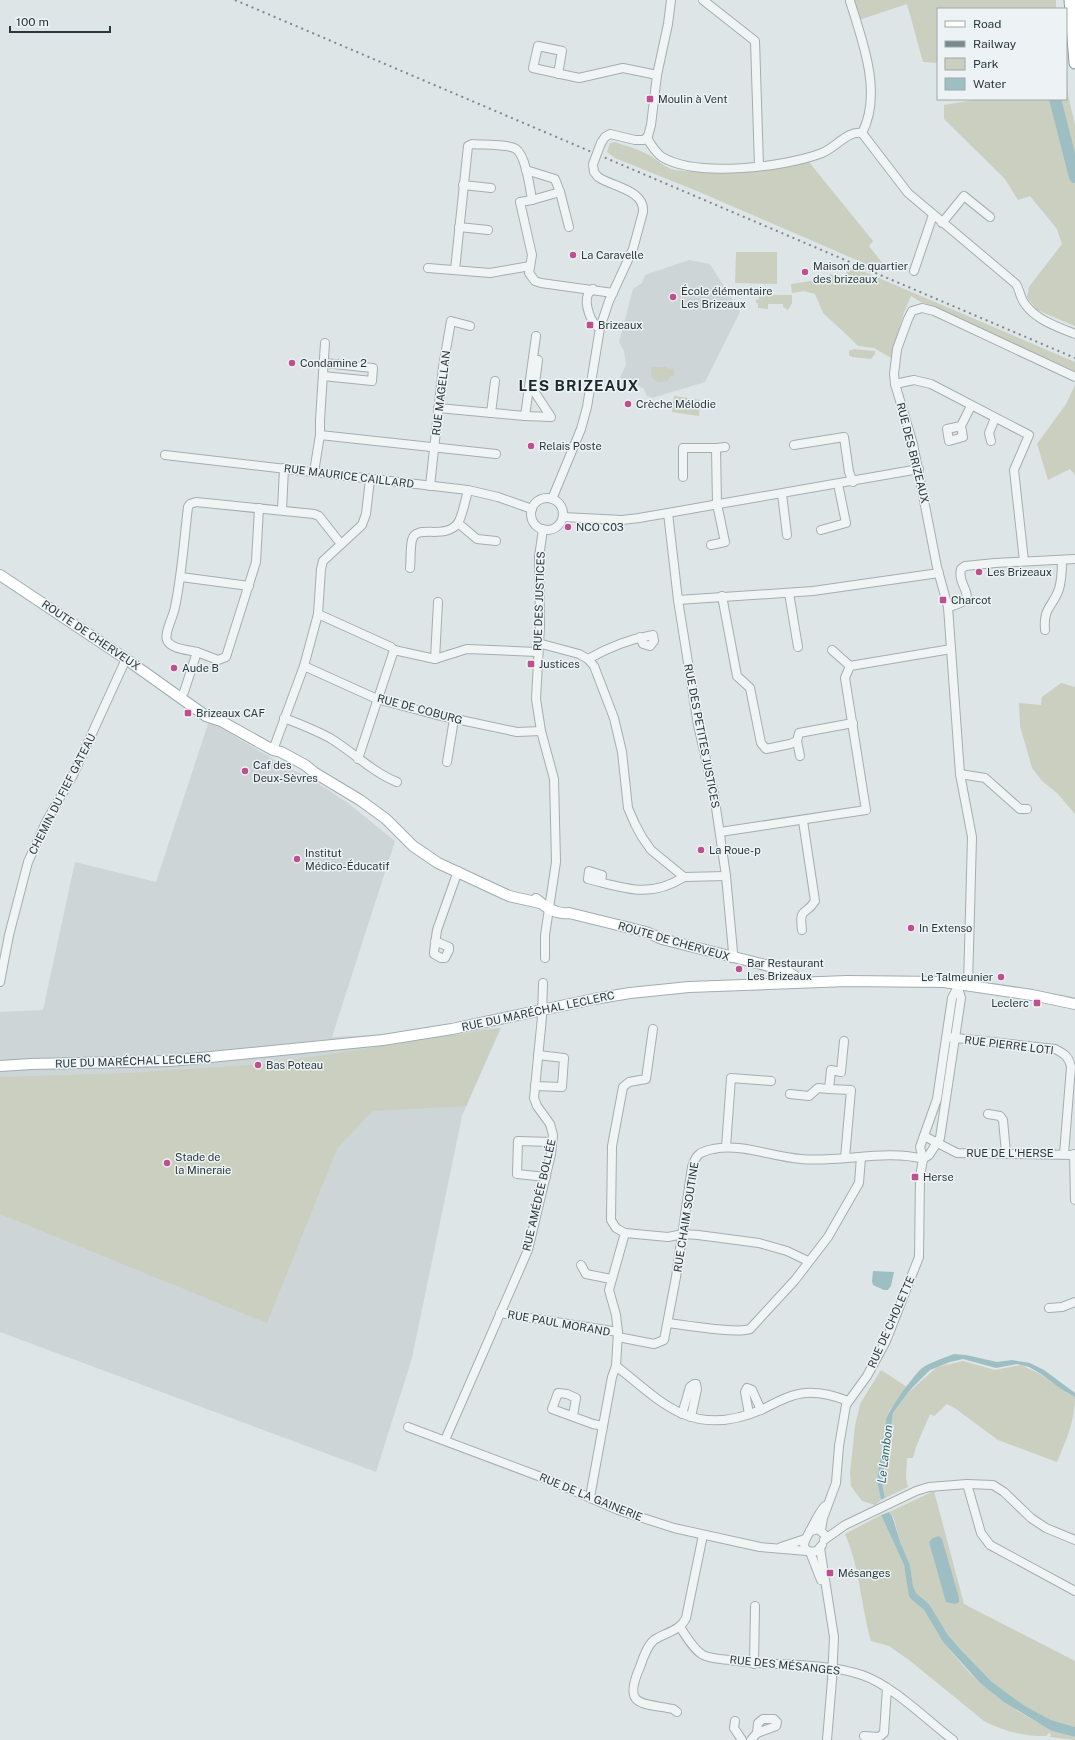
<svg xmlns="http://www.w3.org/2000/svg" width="1075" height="1740" font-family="'Public Sans',sans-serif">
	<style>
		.built { fill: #cdd5d7 }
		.green { fill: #cacfc0 }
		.water { fill: #9dbfc3 }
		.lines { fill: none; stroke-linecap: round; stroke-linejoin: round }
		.river { stroke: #9dbfc3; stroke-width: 12 }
		.minor-casing { stroke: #a4aeaf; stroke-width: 10 }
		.major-casing { stroke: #9faeb1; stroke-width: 12 }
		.highway-casing { stroke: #87989b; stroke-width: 13 }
		.minor { stroke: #f1f4f5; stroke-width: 8 }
		.major { stroke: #fff; stroke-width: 10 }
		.highway { stroke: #fff; stroke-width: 11 }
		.rail { stroke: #798a8e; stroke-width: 2; stroke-dasharray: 2 4; stroke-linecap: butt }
		.minor-bridge-casing { stroke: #a4aeaf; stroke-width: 10; stroke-linecap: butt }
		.minor-bridge { stroke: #f1f4f5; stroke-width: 8 }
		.poi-dot { fill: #c04f90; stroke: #edf3f4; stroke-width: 1.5 }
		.labels { text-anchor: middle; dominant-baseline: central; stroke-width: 3; stroke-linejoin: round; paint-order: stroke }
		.poi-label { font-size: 11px; fill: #29383b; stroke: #edf3f4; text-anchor: start }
		.street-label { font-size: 11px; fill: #29383b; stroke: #edf3f4 }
		.water-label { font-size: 12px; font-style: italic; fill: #38646b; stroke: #edf3f4 }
		.district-label { font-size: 15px; font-weight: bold; letter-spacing: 1px; fill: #1b282c; stroke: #edf3f4 }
	</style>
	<rect width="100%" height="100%" fill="#dee5e6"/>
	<g class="built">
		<polygon points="689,260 710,264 740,312 705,382 652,398 647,396 644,389 635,383 620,378 626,365 624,351 619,342 633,289 642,283 645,275"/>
		<polygon points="209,721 288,768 305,775 348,803 395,841 332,1037 501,1028 462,1116 412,1358 376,1472 0,1332 0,1012 43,1010 75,862 156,882"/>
	</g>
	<g class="green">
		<polygon points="852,0 1056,0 1056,9 938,9 938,63 923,62 907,4 859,20"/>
		<polygon points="1066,72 1068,95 1075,125 1075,326 1037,310 1027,297 1029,287 1062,244 1057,229 1030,196 1018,200 1005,179 944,119 944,105 973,100 973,99 1066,99"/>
		<path d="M615,142C626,146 638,149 649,155C658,160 665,168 675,170C714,176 771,169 809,162L873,241L869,246L884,265L882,271L697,191L615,158L607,152L610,143Z"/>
		<polygon points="736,252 777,252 777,284 735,283"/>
		<polygon points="853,267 1075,362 1075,374 1007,340 921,302 911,296 904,312 891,358 874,348 858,346 847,335 823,313 815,294 804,291 792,293 791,284 824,279 831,274 838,278 844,278 848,269"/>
		<polygon points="759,295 792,295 792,303 788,310 783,307 783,304 768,304 768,309 758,308 758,303 756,303 756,300 759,299"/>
		<polygon points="854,349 875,351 875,354 871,359 852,357 849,355 849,351"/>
		<polygon points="651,367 666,367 666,368 674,369 674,376 671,376 667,381 659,382 652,378"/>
		<polygon points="1075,385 1075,475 1070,469 1048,480 1037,444 1066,404"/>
		<polygon points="674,396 700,400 699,416 672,412"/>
		<polygon points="1061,683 1075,687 1075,814 1057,793 1042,781 1032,768 1020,726 1019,703 1041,705 1042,697"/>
		<polygon points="500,1028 466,1106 373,1111 337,1149 267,1323 0,1214 0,1077 130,1073 265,1064"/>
		<path d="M963,1361L995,1370L1021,1365L1040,1374L1061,1389L1075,1397C1075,1421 1066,1441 1057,1462L998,1440L956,1409L947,1404L934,1416L930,1414L916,1447L913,1458H907L906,1479L908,1487L885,1498L882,1483L890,1436L891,1420L894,1412L910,1391L937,1367Z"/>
		<polygon points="881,1370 907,1387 889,1411 886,1419 877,1481 881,1500 875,1505 862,1501 851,1486 850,1473 855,1426 860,1404"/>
		<polygon points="934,1491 964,1604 1075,1661 1075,1727 1051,1720 1025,1706 992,1682 961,1650 948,1635 929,1604 916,1593 913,1586 910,1565 901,1544 893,1516 889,1512"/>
		<path d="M881,1515L904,1565L912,1600L924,1610L943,1642L966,1669L980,1683L1019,1712L1052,1731L1075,1737V1740L1050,1737L1051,1734L1048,1733L1047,1736C1025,1737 1003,1731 984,1721L909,1660L889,1646L871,1641C861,1606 860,1568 845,1534Z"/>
	</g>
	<g class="water">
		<polygon points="873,1271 894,1272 891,1286 888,1290 884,1290 873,1285 872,1281"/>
		<path d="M954,1354L966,1355L997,1362L1012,1360L1030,1363L1044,1370L1075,1393V1397L1061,1389L1041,1374L1029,1367L1017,1364L996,1368L963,1359L950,1362L930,1370L911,1389L893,1413L882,1483L885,1498L881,1500L877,1481L886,1419C890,1408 913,1376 922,1368C931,1362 944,1358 954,1354Z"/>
		<polygon points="889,1512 892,1516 901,1544 910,1565 913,1586 916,1593 929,1604 948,1635 961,1650 992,1682 1025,1706 1051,1720 1075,1727 1075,1737 1052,1731 1045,1727 1004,1702 980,1683 943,1642 924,1610 912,1600 909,1596 904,1565 881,1515"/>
		<polygon points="939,1536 942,1539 959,1598 959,1602 955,1604 946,1602 929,1542 933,1538"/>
	</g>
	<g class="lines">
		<polyline class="river" points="1055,99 1075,177"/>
		<g class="minor-casing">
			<g id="minor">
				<polyline points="703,0 755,41 759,166"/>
				<path d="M850,1C862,40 883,93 862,133"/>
				<polyline points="558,74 562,51 538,46 533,68 579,78 623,68 657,75"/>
				<path d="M862,133L908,193L1016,284C1020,290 1020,298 1025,304C1036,320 1058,327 1075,334"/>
				<path d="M647,138C651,145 655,152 662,157C697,178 786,167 822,153C835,148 848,130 862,133"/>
				<polyline points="601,143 605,137 610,134 635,140 644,140 648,136 651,125 657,75 668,24 671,0"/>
				<polyline points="526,170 555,179 560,192"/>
				<polyline points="463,185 491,188"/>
				<polyline points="532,200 560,192 569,227"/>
				<polyline points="942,223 964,196 990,217"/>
				<polyline points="459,227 488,230"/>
				<polyline points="428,268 490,273 530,266"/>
				<path d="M455,270L468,146L472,144C482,145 509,144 516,149C526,156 530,188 532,200L520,202L532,255L529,273L535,281L541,283L613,293"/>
				<polyline points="914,271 933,215"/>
				<path d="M593,289L588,294C584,304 591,325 600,328"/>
				<polyline points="323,376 372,381 373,368 324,363"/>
				<polyline points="895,384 914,380 931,384 1029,435 1014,470 1024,561"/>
				<polyline points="438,408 525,416 536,336"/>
				<polyline points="491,413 495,381"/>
				<polyline points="525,416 551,417 534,391 538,360"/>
				<polyline points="961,426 963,437 949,441 947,429 961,426 971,406"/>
				<polyline points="320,435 496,454"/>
				<polyline points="991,441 989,433 995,418"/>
				<polyline points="794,445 844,437 849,472 853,482"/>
				<polyline points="716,448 725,447"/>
				<polyline points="165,455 468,490 498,497 532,509"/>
				<polyline points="314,472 320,435 320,420 325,343"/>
				<polyline points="683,477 683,448 716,448 717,504 725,542 711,545"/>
				<polyline points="430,486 443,367 451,321 470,326"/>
				<polyline points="782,494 787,535"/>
				<circle cx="547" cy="514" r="16"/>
				<path d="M552,499L581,429L587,407L600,328L609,301L633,249L643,212C645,190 613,187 598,177L594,172L593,164"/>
				<polyline points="282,510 284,468"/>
				<polyline points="668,513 678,600 698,725 714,794 726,876 733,952 732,958"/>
				<polyline points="563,517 622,520 639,518 919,469"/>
				<polyline points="458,523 477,539 496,541"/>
				<polyline points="543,529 539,557 540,626 536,699 541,731 554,779 556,862 545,935 545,958"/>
				<polyline points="821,530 846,523 838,484"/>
				<path d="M410,568C411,559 410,549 412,540C416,523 445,541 458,523C462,517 466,498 468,490"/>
				<polyline points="181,577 249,586"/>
				<polyline points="789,593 798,647"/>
				<polyline points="722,596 737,676 750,688 761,743 766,749 790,744 797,741 799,733 853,723"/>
				<polyline points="678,600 813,591 939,573"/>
				<path d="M948,607C984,599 956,588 961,569L965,566L995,563L1075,559"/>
				<polyline points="318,614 391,647 394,650"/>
				<path d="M1045,630C1043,607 1053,607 1059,589C1062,579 1062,569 1062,560"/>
				<polyline points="538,643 579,654 588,659 594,666 614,718 622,752 628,808 635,824 642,837 651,850 684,877 726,876"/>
				<polyline points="197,652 218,660 226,657 256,562 259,508"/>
				<polyline points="435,659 438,602"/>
				<path d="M588,659C609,647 630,639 653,635L654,641L650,646L643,644L640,637"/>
				<polyline points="304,666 377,699 437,715 517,732 541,731"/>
				<polyline points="850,666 951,649"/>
				<path d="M181,696L184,692L197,652C189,650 170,649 167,640C164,633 174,615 175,607C182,574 184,540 188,507L190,504L196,502L314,514L319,516L341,544"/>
				<path d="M284,718C300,724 315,730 330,738C353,752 372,772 397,782"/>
				<polyline points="797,741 800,756"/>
				<polyline points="273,750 304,666 318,614 321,569 323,561 362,525 366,514 370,479"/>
				<polyline points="358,759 394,650 435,659 467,649 537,652"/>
				<polyline points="447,762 454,719"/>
				<polyline points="960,774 985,778 1020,809 1027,809"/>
				<polyline points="720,832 866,810 845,678 850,666 832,650"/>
				<path d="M601,882L602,875L589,871L588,879C625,888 649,899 684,877"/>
				<path d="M802,930C799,906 805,917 815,901L803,821"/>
				<polyline points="435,941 449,947 449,950 445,958 441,958 434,954 434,952 437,930 458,871"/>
				<polyline points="0,982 9,935 28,862 46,822 73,775 126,659"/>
				<polyline points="968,985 972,837 960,774 948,607 937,567 913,444 895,384 894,374 897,349 908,319 912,311 922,308 934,311 1075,377"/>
				<path d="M947,1037L1055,1049C1065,1054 1069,1057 1071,1067L1064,1154"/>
				<polyline points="844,1041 841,1072 831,1070 829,1089 851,1090 845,1158"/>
				<polyline points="535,1086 562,1087 564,1058 538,1055"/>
				<polyline points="790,1094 809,1096 818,1088 829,1089"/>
				<polyline points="988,1114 1000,1116 1003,1120 1006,1153"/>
				<polyline points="924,1136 957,1153 1075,1155"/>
				<polyline points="726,1147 731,1078 771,1081"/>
				<polyline points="1074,1154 1075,1200"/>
				<polyline points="923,1159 929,1155 940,1138 961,998 958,988"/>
				<polyline points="546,1177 517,1174 518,1141 552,1142"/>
				<polyline points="625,1233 668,1237 683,1234 698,1235 759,1243 787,1251 808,1261"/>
				<polyline points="581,1265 586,1274 611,1279"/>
				<polyline points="1049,1308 1062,1307 1075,1302"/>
				<polyline points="500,1313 618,1332"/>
				<path d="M668,1323C684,1325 737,1334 750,1329L795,1280L828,1237L859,1183L861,1157"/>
				<path d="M618,1337L654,1344L664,1340L676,1277L692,1167C696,1154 700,1152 713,1149C742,1143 772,1157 801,1159C838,1163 887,1149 923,1159"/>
				<path d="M616,1366C637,1382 659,1404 683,1414C709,1425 738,1420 763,1409C777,1402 791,1394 806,1393C821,1392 835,1396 848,1401"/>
				<polyline points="682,1414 690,1387 694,1384 696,1384 697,1389 691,1417"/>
				<polyline points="749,1414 745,1392 747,1388 752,1390 761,1410"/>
				<polyline points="573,1416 576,1398 567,1394 558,1393 552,1409 593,1424 603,1426"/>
				<polyline points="408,1427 549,1480 618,1510 674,1528 760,1547 807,1551"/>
				<polyline points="445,1440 528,1250 551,1154 553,1135 550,1124 537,1106 534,1098 542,1017 543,983"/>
				<polyline points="967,1484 981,1533 990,1545 1075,1591"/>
				<polyline points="590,1497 612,1377 616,1366 618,1332 616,1315 609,1290 625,1233 616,1228 611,1220 612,1146 623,1087 629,1082 646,1079 653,1029"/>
				<polyline points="821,1530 823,1518 836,1483 839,1446 846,1405 867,1376 886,1341 919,1257 920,1177 923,1159 920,1147 937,1099 952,998 960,983"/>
				<polyline points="810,1531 818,1529 824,1534"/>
				<polyline points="824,1540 845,1525 916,1491 929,1487 967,1484 993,1485 1004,1492 1031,1518 1046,1528 1075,1540"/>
				<path d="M822,1545L817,1551L810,1552C799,1547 806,1539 810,1531C815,1522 818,1514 825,1506"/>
				<polyline points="781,1547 805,1539"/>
				<polyline points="820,1548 834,1637 832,1680 827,1740"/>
				<polyline points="810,1552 821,1580"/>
				<path d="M680,1627C686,1636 694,1650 703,1655C711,1659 722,1659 730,1660C773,1667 820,1661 862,1675C892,1685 928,1721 953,1740"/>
				<polyline points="754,1664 755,1606"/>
				<path d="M677,1712L673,1709C642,1703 622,1707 640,1667C643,1658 647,1646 654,1640C666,1632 680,1631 686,1618L703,1535"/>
				<polyline points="735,1721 734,1728 742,1740"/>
				<polyline points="864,1736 879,1737 884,1733 887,1688"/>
				<polyline points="751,1740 757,1733 776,1726 777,1722 774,1719 763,1719 758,1723 757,1733"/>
			</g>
		</g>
		<g class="major-casing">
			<g id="major">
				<polyline points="0,575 126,659 206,716 221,721 273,750 281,752 305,765 315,773 360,800 386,819 413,846 438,863 509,896 540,903"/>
				<path d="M536,899C545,907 557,915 569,913L646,932L662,939L785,970L794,976L796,982"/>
				<polyline points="0,1066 31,1064 170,1061 383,1040 452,1029 594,999 630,993 689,987 847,981 944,982 1032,995 1075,1004"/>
			</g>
		</g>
		<g class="highway-casing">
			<polyline id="highway" points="1070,0 1075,63"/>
		</g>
		<use href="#minor" class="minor"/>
		<use href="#major" class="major"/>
		<use href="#highway" class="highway"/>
		<polyline class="rail" points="235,0 1075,358"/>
		<g class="minor-bridge-casing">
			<polyline id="minor-bridge" points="593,164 601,143"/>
		</g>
		<use href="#minor-bridge" class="minor-bridge"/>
	</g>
	<g class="poi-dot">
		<rect x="646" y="95" width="8" height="8" rx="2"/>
		<circle cx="573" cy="255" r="4"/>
		<circle cx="805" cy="272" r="4"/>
		<circle cx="673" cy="297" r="4"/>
		<rect x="586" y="321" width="8" height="8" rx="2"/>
		<circle cx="292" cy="363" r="4"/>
		<circle cx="628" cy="404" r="4"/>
		<circle cx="531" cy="446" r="4"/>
		<circle cx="568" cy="527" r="4"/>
		<circle cx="979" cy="572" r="4"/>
		<rect x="939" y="596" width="8" height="8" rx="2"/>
		<rect x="527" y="660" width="8" height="8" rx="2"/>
		<circle cx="174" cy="668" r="4"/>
		<rect x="184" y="709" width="8" height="8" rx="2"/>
		<circle cx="245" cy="771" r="4"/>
		<circle cx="701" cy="850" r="4"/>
		<circle cx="297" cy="859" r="4"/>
		<circle cx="911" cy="928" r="4"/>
		<circle cx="739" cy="969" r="4"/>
		<circle cx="1001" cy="977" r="4"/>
		<rect x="1033" y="999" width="8" height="8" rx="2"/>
		<circle cx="258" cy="1065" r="4"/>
		<circle cx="167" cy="1163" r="4"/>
		<rect x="911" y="1173" width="8" height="8" rx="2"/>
		<rect x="826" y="1569" width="8" height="8" rx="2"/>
	</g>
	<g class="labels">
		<g class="poi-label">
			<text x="658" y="99">Moulin à Vent</text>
			<text x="581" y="255">La Caravelle</text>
			<text x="813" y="266">Maison de quartier<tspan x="813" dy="13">des brizeaux</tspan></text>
			<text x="681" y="291">École élémentaire<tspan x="681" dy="13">Les Brizeaux</tspan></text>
			<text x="598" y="325">Brizeaux</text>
			<text x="300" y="363">Condamine 2</text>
			<text x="636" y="404">Crèche Mélodie</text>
			<text x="539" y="446">Relais Poste</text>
			<text x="576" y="527">NCO C03</text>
			<text x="987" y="572">Les Brizeaux</text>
			<text x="951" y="600">Charcot</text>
			<text x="539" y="664">Justices</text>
			<text x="182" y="668">Aude B</text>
			<text x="196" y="713">Brizeaux CAF</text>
			<text x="253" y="765">Caf des<tspan x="253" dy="13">Deux-Sèvres</tspan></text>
			<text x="709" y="850">La Roue-p</text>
			<text x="305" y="853">Institut<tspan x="305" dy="13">Médico-Éducatif</tspan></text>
			<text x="919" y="928">In Extenso</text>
			<text x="747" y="963">Bar Restaurant<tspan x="747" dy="13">Les Brizeaux</tspan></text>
			<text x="993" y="977" text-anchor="end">Le Talmeunier</text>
			<text x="1029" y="1003" text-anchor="end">Leclerc</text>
			<text x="266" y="1065">Bas Poteau</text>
			<text x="175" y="1157">Stade de<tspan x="175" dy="13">la Mineraie</tspan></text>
			<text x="923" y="1177">Herse</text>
			<text x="838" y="1573">Mésanges</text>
		</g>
		<g class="street-label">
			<text transform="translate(441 393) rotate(-83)">RUE MAGELLAN</text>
			<text transform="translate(913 453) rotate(76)">RUE DES BRIZEAUX</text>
			<text transform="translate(349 476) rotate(7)">RUE MAURICE CAILLARD</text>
			<text transform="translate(539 601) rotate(-88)">RUE DES JUSTICES</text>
			<text transform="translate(91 635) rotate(34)">ROUTE DE CHERVEUX</text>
			<text transform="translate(420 709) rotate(15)">RUE DE COBURG</text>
			<text transform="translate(702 736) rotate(79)">RUE DES PETITES JUSTICES</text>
			<text transform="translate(62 794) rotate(-63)">CHEMIN DU FIEF GATEAU</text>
			<text transform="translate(674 941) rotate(16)">ROUTE DE CHERVEUX</text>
			<text transform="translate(538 1011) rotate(-12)">RUE DU MARÉCHAL LECLERC</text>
			<text transform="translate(1009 1045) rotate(7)">RUE PIERRE LOTI</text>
			<text transform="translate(133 1061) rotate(-2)">RUE DU MARÉCHAL LECLERC</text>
			<text x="1010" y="1153">RUE DE L'HERSE</text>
			<text transform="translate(539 1195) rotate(-77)">RUE AMÉDÉE BOLLÉE</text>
			<text transform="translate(686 1217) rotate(-81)">RUE CHAIM SOUTINE</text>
			<text transform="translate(891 1322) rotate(-66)">RUE DE CHOLETTE</text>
			<text transform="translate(559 1323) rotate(10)">RUE PAUL MORAND</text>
			<text transform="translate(591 1497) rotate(22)">RUE DE LA GAINERIE</text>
			<text transform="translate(785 1665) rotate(6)">RUE DES MÉSANGES</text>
		</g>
		<g class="water-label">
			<text transform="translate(885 1454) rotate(-83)">Le Lambon</text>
		</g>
		<g class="district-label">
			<text x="579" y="385">LES BRIZEAUX</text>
		</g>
	</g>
	<rect x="937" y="8" width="130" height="92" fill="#edf3f4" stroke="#9fa8aa"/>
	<rect x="945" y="21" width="20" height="6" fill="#ffffff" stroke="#9fa8aa"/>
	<text x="973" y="28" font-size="12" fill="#29383b">Road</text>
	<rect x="945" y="41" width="20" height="6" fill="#798a8e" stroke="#9fa8aa"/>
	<text x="973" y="48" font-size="12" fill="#29383b">Railway</text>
	<rect x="945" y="58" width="20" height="12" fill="#cacfc0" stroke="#9fa8aa"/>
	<text x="973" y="68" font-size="12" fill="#29383b">Park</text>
	<rect x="945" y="78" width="20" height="12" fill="#9dbfc3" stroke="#9fa8aa"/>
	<text x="973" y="88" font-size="12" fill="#29383b">Water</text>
	<path d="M10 26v6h100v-6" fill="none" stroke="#29383b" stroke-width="2"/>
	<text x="16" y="26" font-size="12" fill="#29383b" stroke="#edf3f4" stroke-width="3" paint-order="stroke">100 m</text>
</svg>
